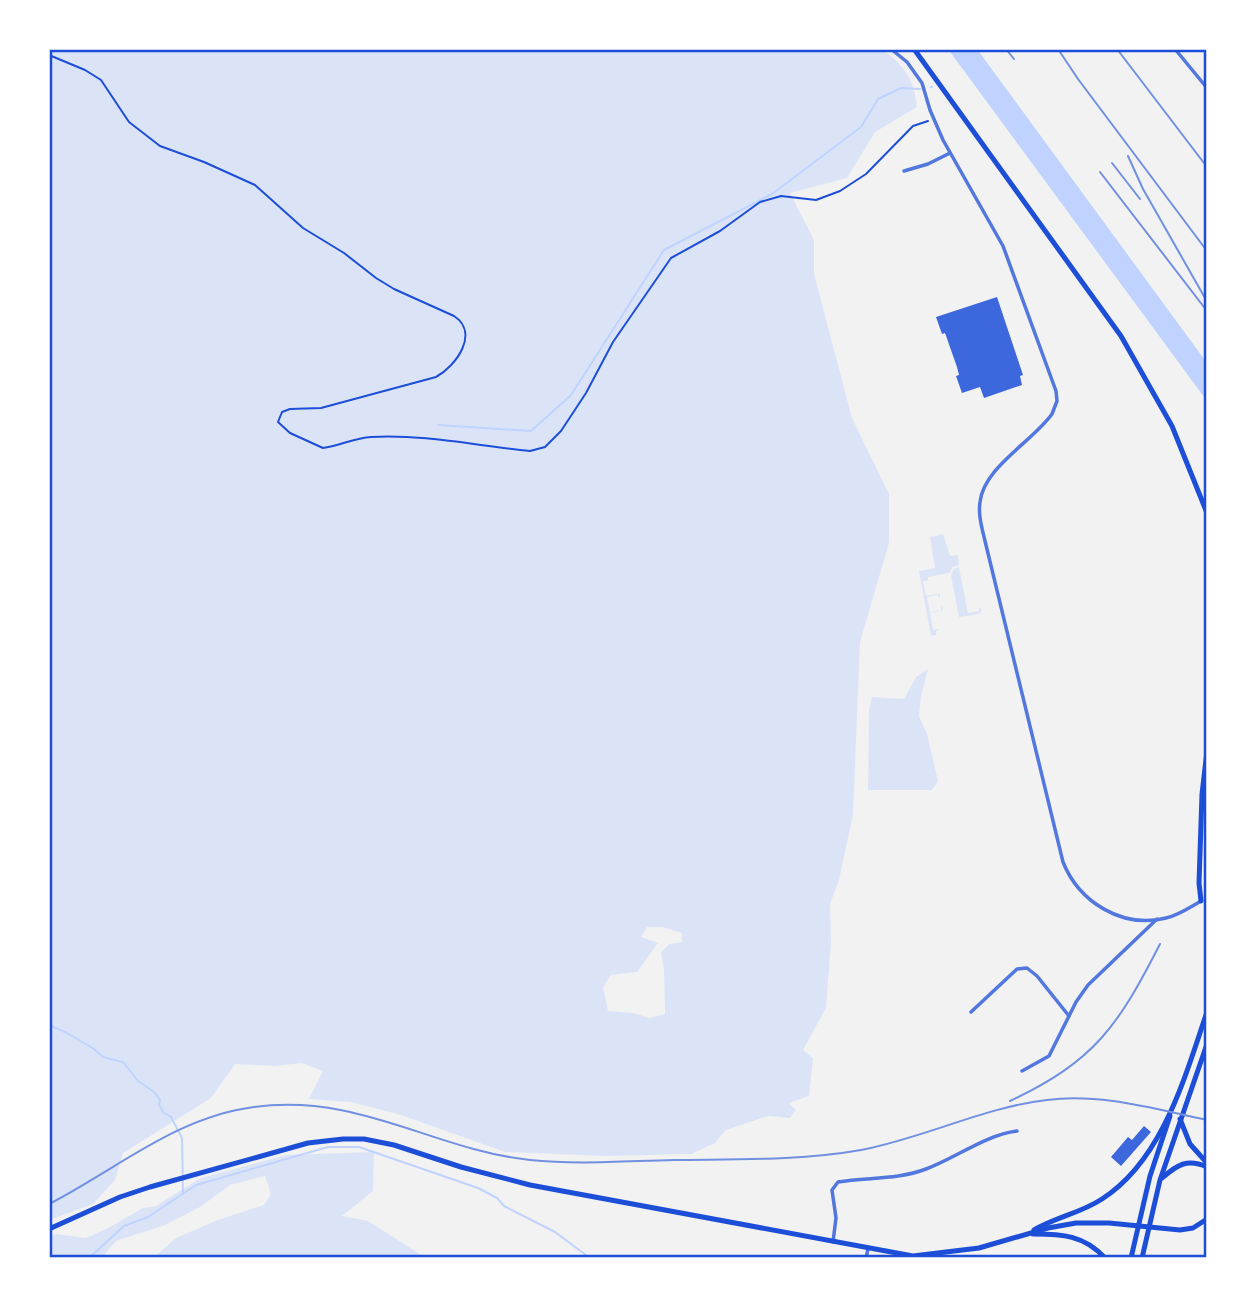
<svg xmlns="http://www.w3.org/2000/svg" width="1256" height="1307" font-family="'Fira Sans Condensed',sans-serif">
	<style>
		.green { fill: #dbe4f7; fill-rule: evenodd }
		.water { fill: #bfd3fe }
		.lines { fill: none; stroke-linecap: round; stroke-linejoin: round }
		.stream { stroke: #bfd3fe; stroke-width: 2 }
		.building { fill: #3d67dc }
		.path { stroke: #1d4ed8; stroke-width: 2 }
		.minor { stroke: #5277de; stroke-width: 3.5 }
		.primary { stroke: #1d4ed8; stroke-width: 5 }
		.rail { stroke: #7290e2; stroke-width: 2 }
		.neatline { fill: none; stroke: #1d4ed8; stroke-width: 2.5 }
	</style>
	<rect width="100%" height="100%" fill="#f2f2f2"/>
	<g class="green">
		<path d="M49,49H881C903,63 915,81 917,107L875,132L847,178L790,193L814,240V274L852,418L889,494V543L860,642L853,814L839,880L830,904L831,942L826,1008L803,1050L813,1058L809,1096L789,1103L796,1110L790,1118L768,1116L726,1130L715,1143L691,1154L606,1156L505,1152L401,1115L351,1102L309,1099L323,1071L302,1063L275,1066L235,1064L211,1098L123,1153L115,1180L93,1204L49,1220ZM647,927H662L682,933V942L669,944L661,953L664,969L665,1014L649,1018L634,1013L608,1011L603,987L611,975L637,972L658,943L641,937Z"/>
		<polygon points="943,534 950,556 958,555 959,565 953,567 949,573 928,577 928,580 923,581 926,596 940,594 940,599 938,595 927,597 930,612 941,610 941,605 943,610 930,613 933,630 939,629 936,631 936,635 931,636 919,571 935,568 930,537"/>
		<polygon points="959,567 968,613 979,611 979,607 982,610 979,614 959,617 951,575 954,569"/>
		<polygon points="928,669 921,696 919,716 927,734 938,781 932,790 868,790 869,709 872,697 904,699 916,677"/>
		<polygon points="374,1152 373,1191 342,1216 368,1221 426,1258 153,1258 176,1238 218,1220 264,1205 271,1194 265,1176 230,1185 200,1207 165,1225 116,1241 102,1258 49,1258 49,1236 56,1234 86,1238 108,1228 143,1208 156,1206 201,1178 286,1155"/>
	</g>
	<polygon class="water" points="948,49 977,49 1207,363 1207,401"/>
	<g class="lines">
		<g class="stream">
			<polyline points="931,87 932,87"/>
			<polyline points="438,425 531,431 571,395 664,250 772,194 861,127 878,99 901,88 920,89"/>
			<polyline points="49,1025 67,1033 94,1049 103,1057 123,1062 138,1081 154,1092 160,1100 159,1105 164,1113 171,1117 182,1138 183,1194"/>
			<polyline points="89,1258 124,1226 148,1217 196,1185 328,1147 359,1147 478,1188 497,1198 504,1206 555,1232 590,1258"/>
			<polyline points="1206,1258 1207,1257"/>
		</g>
	</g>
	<g class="building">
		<polygon points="997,297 1023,375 1020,376 1022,385 984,398 980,387 962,393 956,376 959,375 957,367 945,333 942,334 936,317"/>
		<polygon points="1144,1126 1151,1132 1121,1166 1111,1157 1128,1137 1132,1140"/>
	</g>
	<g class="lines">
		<path class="path" d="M49,55L85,70L101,80L129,122L160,146L204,162L255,185L303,228L344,253L376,278L394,289L454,316C480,333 456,366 436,377L321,408L290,409L282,412L278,422L290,433L323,448C339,446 354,438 371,437C424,434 478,446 530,451L545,447L561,431L586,393L613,342L671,258L720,231L760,202L781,196L816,200L840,191L866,174L913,126L928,121"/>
		<g class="minor">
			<path d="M891,49L907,62L922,83L930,110L943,140L1003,246L1056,391L1057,401L1052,414C1032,442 984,467 980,502C978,515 982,528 985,541L1063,862C1079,902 1122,929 1166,918C1179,915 1190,907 1201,901"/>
			<polyline points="1175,49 1207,88"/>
			<polyline points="904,171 928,164 950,153"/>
			<polyline points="971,1012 1017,969 1027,968 1037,976 1069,1016"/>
			<polyline points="1022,1071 1049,1056 1076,1002 1088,985 1157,919"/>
			<path d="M833,1242L836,1218L832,1190L838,1182C868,1177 897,1180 926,1169C956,1158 985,1135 1017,1131"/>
			<polyline points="866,1258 868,1249"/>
		</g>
		<g class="primary">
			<polyline points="914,49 1121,336 1172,426 1207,513"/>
			<polyline points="1201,901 1199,883 1202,794 1207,751"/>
			<polyline points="1180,1119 1190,1144 1207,1163"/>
			<path d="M1162,1178C1177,1165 1187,1158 1207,1167"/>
			<polyline points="49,1229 120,1197 150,1187 308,1143 343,1139 364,1139 394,1145 461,1167 530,1185 913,1256 979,1248 1048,1228 1076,1223 1109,1223 1180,1230 1193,1228 1207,1219"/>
			<path d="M1034,1230C1056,1217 1081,1213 1102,1199C1163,1160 1185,1076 1207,1012"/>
			<path d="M1033,1234C1062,1234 1084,1235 1105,1258"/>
			<polyline points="1131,1258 1150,1176 1170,1116"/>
			<polyline points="1142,1258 1160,1180 1207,1044"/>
		</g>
		<g class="rail">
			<polyline points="1006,49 1014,59"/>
			<polyline points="1024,49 1025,50"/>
			<polyline points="1058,49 1078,79 1207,251"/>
			<polyline points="1117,49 1207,167"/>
			<polyline points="1128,156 1143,189 1205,298"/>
			<polyline points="1112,163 1140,199"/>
			<polyline points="1100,172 1207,311"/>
			<path d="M1010,1101C1095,1061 1118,1026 1160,944"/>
			<path d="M49,1204C117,1169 176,1117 254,1107C360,1093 431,1149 530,1160C577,1165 627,1161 674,1160C736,1159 799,1161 861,1150C924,1138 985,1107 1047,1100C1101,1093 1154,1109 1207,1120"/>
		</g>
	</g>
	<rect width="1256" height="1307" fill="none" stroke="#ffffff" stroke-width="102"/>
	<rect x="51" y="51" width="1154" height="1205" class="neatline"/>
</svg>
